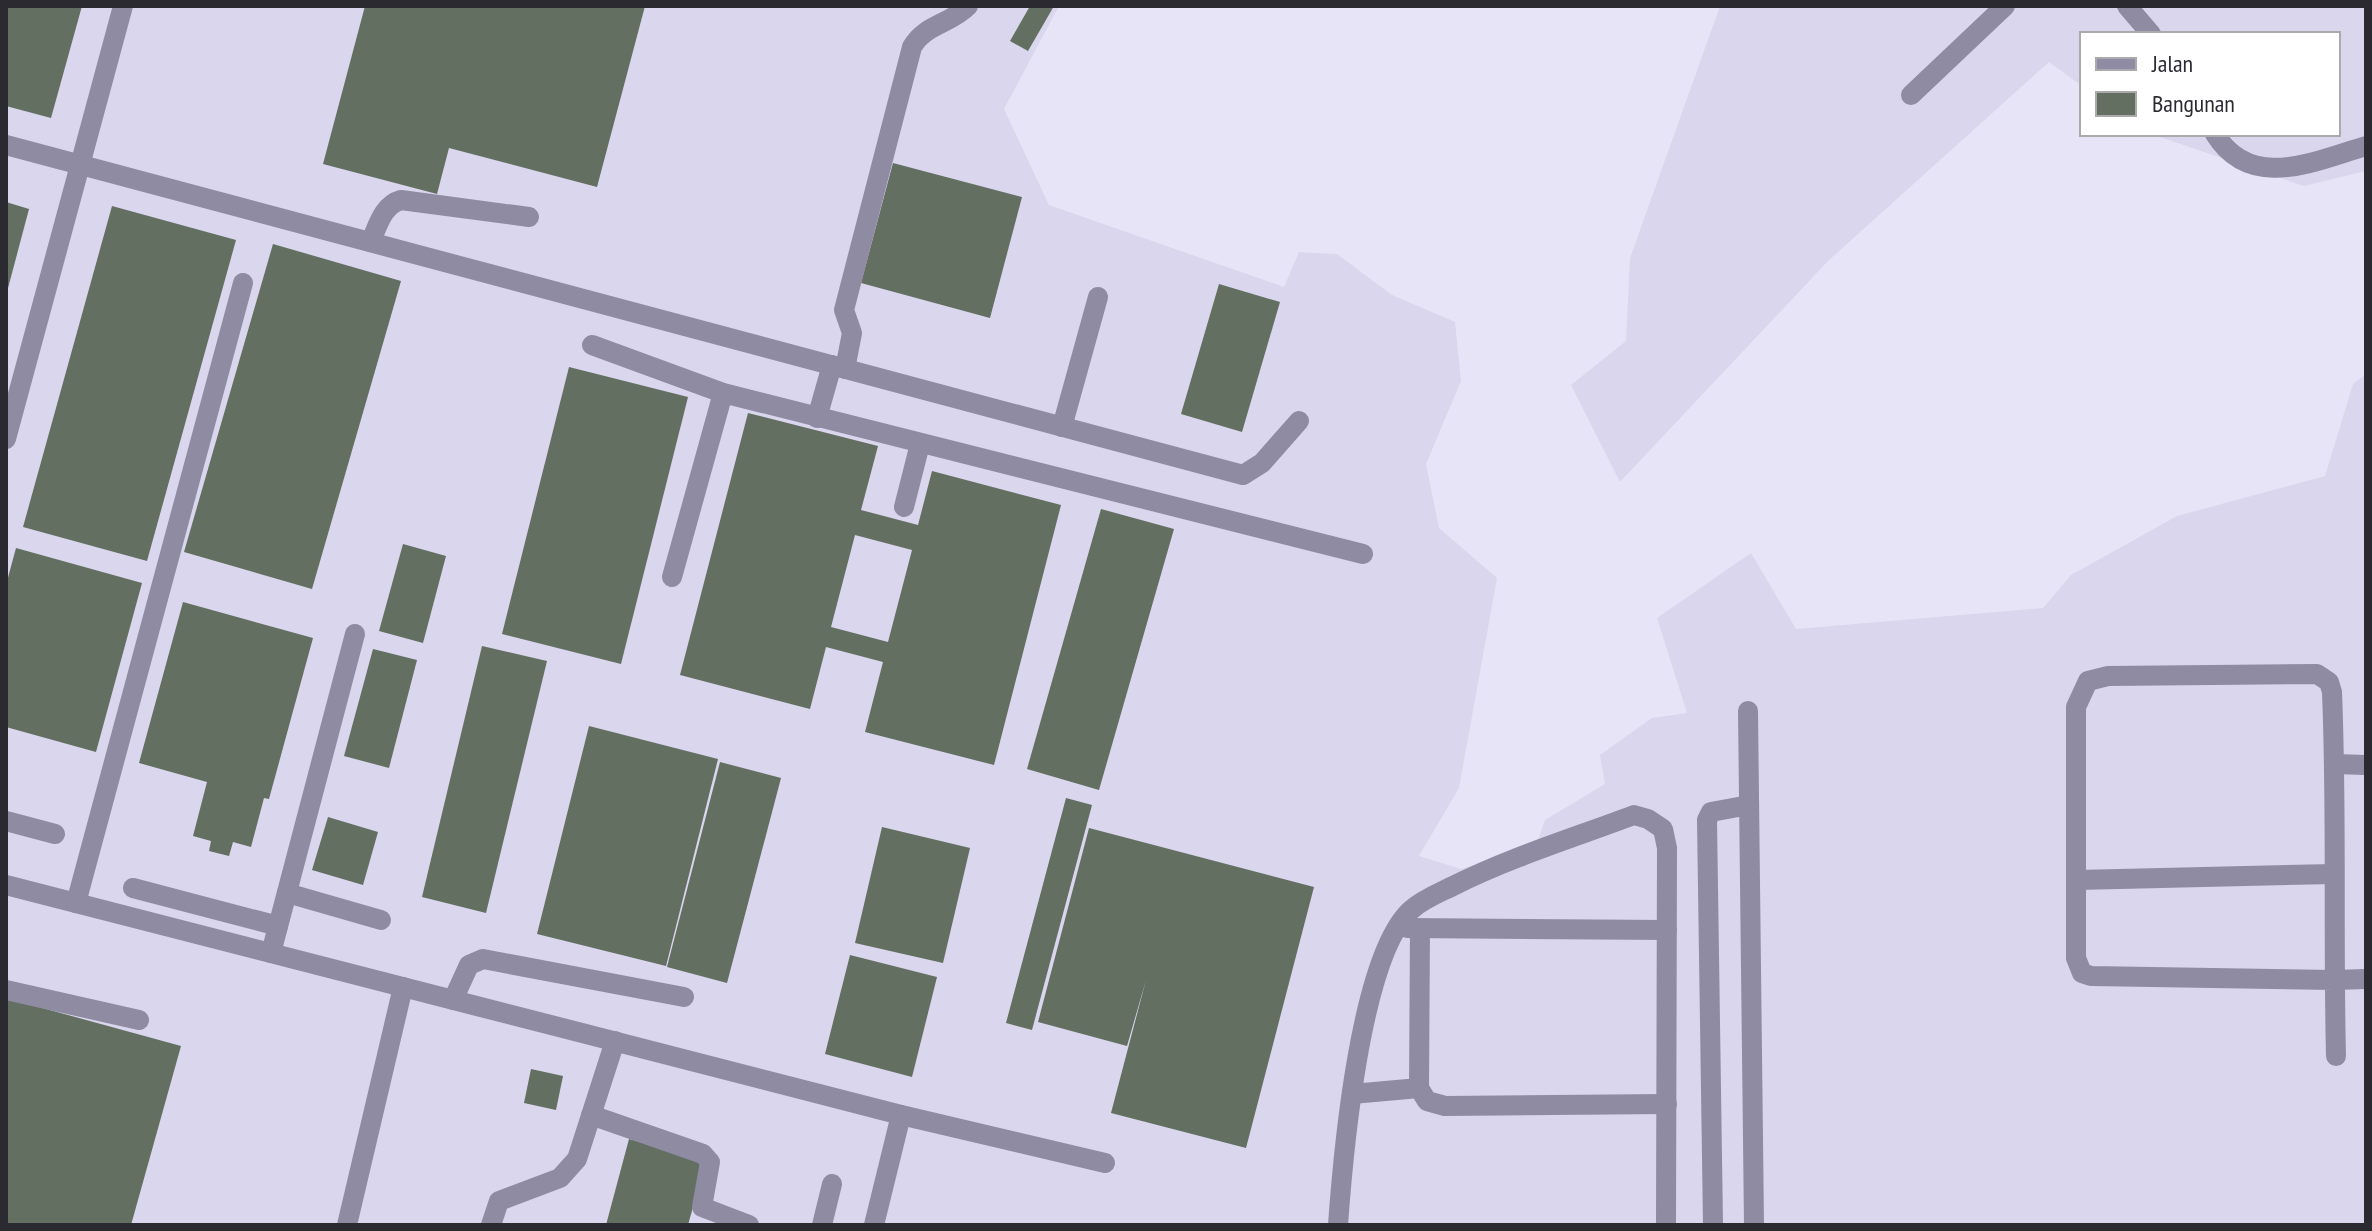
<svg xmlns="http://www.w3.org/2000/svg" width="2372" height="1231" font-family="'PT Sans Narrow',sans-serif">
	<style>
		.built { fill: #d9d6ee }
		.building { fill: #636f61; fill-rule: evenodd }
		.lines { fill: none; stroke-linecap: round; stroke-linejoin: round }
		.minor { stroke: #8f8ba2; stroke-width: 20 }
	</style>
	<rect width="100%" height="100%" fill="#e8e4f7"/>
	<g class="built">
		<polygon points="6,6 1059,6 1004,109 1049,205 1284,287 1299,252 1337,254 1392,295 1455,322 1461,381 1426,464 1439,528 1497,578 1459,788 1419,856 1461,869 1536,846 1545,820 1605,784 1600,755 1652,718 1687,713 1657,618 1751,553 1796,629 2043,608 2071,575 2177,516 2325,476 2353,384 2366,374 2366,1225 6,1225"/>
		<polygon points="1720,6 2366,6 2366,171 2304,186 2151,134 2338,134 2338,34 2082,34 2082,86 2049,62 1828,261 1620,482 1571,385 1626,341 1630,258"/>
	</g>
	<g class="building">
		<polygon points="6,6 82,6 51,118 6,106"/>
		<polygon points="365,6 645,6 597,187 449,148 437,194 323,164"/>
		<polygon points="1030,6 1054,6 1028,51 1010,41"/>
		<polygon points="893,163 1022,197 990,318 861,283"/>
		<polygon points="6,202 29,209 7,292 6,292"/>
		<polygon points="112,206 236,240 147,561 23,527"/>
		<polygon points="273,244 401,281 312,589 184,552"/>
		<polygon points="1219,284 1280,302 1242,432 1181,414"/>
		<polygon points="569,367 688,397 621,664 502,634"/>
		<path d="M748,413L878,446L861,510L918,525L932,471L1061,505L994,765L865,732L883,662L826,647L810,709L680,675ZM855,535L912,550L888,642L831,627Z"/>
		<polygon points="1101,509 1174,529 1099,790 1027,769"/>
		<polygon points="403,544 446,556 423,643 379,631"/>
		<polygon points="16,548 142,583 96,752 6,727 6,585"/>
		<polygon points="183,602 313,638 269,799 264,798 251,847 233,842 229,856 209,851 211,841 193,836 207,782 139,763"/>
		<polygon points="482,646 547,661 486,913 422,897"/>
		<polygon points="373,649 417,660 389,768 344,756"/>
		<polygon points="589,726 718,759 666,966 537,934"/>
		<polygon points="720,762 781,778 727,983 667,967"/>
		<polygon points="1066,798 1092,805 1032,1030 1006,1023"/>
		<polygon points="328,817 378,832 363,885 312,870"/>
		<polygon points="882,827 970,848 943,963 855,943"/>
		<polygon points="1089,828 1314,887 1246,1148 1111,1113 1146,980 1127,1046 1038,1022"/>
		<polygon points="850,955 937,977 912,1077 825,1054"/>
		<polygon points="6,998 181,1046 131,1225 6,1225"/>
		<polygon points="531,1069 563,1076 556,1110 524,1103"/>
		<polygon points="629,1139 706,1160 688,1225 606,1225"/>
	</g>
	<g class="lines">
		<g class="minor">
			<polyline points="2127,6 2151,34"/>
			<polyline points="1911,95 2005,6"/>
			<path d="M2215,134C2251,192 2314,161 2366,146"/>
			<polyline points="6,145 1243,475 1262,463 1299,421"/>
			<path d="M371,241C378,225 383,205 401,200L529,217"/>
			<polyline points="592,345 723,393 1363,554"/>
			<path d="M845,369L852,333L844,310L912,47C925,24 951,24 968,6"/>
			<polyline points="817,418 832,365"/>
			<polyline points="1062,427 1098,297"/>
			<polyline points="6,439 123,6"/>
			<polyline points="904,507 920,444"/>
			<polyline points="672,577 723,393"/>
			<polyline points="1748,711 1754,1225"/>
			<polyline points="2335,764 2366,765"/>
			<polyline points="6,821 55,834"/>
			<polyline points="2077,880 2334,874"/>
			<polyline points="6,885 901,1115 1105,1163"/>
			<polyline points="133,888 278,926"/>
			<polyline points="287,893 381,920"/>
			<polyline points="76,903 243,283"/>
			<polyline points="1407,928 1667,930"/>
			<polyline points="1420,929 1419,1088 1427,1101 1445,1106 1667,1104"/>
			<polyline points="271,953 355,634"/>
			<polyline points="6,990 139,1020"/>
			<polyline points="453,1000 469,965 483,959 684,997"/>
			<path d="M2336,1056C2333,935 2337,813 2332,692L2329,682L2317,674L2108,676L2088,681L2076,707V958L2082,973L2091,976L2334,980L2366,979"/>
			<polyline points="1352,1094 1419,1088"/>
			<polyline points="591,1115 703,1154 710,1162 702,1207 749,1225"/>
			<polyline points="347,1225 403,987"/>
			<polyline points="491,1225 499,1201 560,1178 577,1159 615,1041"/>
			<polyline points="822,1225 832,1184"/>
			<polyline points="874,1225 901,1115"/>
			<path d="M1338,1225C1343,1155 1360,956 1411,910C1423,899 1439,893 1453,886C1511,857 1573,838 1634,815L1648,819L1663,829L1667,848L1666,1225"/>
			<polyline points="1713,1225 1707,820 1711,812 1749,805"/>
		</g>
	</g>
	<rect width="2372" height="1231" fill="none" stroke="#2b2a31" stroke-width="16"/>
	<rect x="2080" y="32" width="260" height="104" fill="#ffffff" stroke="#aaaaad" stroke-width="2"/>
	<rect x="2096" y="58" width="40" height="12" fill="#8f8ba2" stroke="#aaaaad" stroke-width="2"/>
	<text x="2152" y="72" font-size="24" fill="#2b2a31">Jalan</text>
	<rect x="2096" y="92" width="40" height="24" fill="#636f61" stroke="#aaaaad" stroke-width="2"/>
	<text x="2152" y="112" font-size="24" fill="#2b2a31">Bangunan</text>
</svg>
